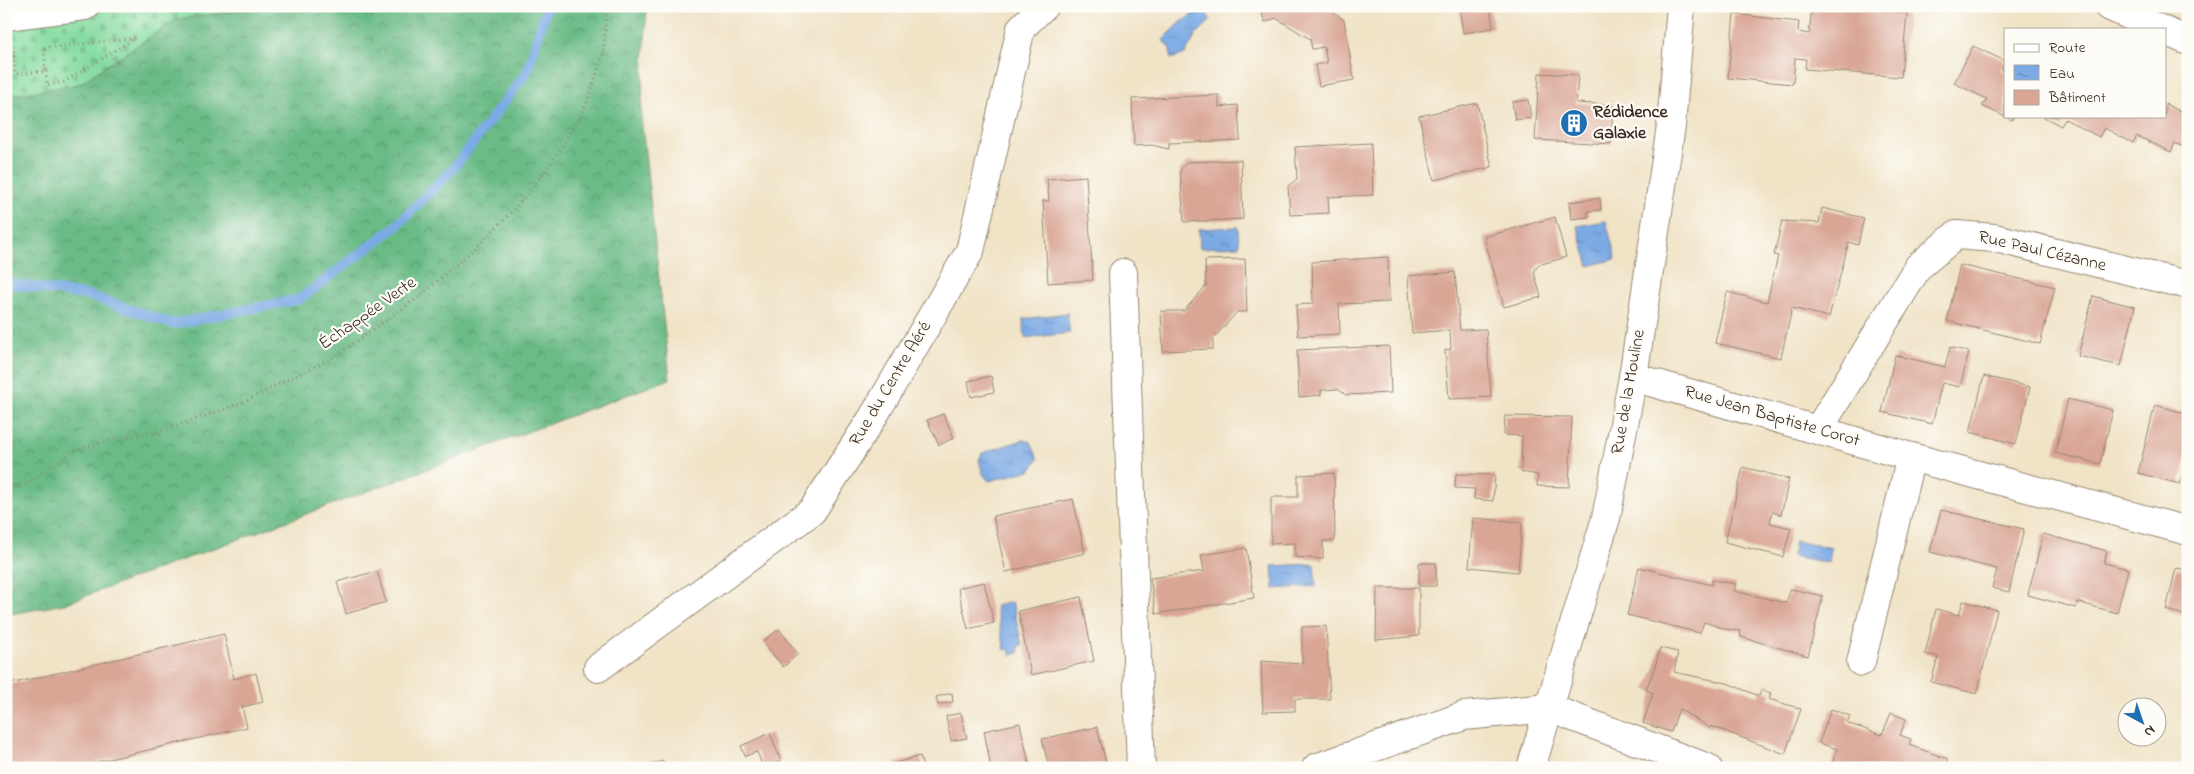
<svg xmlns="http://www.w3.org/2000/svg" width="2194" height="774" font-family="'Indie Flower',sans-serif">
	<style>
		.forest { fill: url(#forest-crowns); stroke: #527252 }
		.cemetery { fill: url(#cemetery-stones); stroke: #5f825e }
		.water { fill: url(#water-ripples); stroke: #5b6a82 }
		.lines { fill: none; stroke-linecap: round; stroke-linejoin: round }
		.stream { stroke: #7baae5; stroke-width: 10 }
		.building { fill: #d9a594 }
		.minor-casing { stroke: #968672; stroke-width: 30 }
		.path { stroke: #968672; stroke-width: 3; stroke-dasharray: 1 4; stroke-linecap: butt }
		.minor { stroke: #fff; stroke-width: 28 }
		.labels { text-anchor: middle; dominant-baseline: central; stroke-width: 4.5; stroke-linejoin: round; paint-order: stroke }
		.poi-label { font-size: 18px; font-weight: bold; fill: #3b2a1e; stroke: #fdfcf7; text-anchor: start }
		.street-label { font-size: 18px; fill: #3b2a1e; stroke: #fdfcf7 }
	</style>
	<defs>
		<pattern id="forest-crowns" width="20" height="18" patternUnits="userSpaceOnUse" patternTransform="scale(1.25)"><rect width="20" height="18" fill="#6abb86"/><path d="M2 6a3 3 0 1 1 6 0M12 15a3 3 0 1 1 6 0" fill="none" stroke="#58986d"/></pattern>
		<pattern id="cemetery-stones" width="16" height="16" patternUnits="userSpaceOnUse" patternTransform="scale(1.25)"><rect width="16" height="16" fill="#83db9f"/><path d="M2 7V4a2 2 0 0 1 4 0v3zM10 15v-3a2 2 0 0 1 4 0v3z" fill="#72bc88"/></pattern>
		<pattern id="water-ripples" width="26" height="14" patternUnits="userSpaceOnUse" patternTransform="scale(1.25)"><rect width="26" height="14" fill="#7baae5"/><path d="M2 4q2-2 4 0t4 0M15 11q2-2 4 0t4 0" fill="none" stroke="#668bb9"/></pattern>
	</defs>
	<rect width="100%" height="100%" fill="#fdfcf7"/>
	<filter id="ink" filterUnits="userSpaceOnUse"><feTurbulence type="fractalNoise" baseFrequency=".02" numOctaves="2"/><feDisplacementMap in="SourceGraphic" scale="10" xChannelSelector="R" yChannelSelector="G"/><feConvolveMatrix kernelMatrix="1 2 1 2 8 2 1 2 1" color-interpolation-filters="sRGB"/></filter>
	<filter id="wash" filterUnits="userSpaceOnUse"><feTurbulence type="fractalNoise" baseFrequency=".0096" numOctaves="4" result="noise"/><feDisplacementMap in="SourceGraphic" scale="20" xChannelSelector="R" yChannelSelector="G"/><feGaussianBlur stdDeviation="1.12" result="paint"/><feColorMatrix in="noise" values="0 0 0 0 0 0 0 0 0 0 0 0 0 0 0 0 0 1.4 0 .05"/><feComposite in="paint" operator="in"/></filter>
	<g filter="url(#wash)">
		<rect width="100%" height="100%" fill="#f0e3c6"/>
		<polygon class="forest" points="277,6 647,6 641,116 670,379 64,604 6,615 6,96 79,84 177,19"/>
		<polygon class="cemetery" points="6,6 277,6 177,19 79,84 6,96"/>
		<g class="water">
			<polygon points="1202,8 1211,20 1196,35 1185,54 1171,59 1170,49 1163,40 1180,23"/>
			<polygon points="1606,221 1616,259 1589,266 1577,226"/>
			<polygon points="1238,227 1239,246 1200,248 1199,229"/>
			<polygon points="1067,313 1070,333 1025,338 1023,319"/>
			<polygon points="1023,440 1031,442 1038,459 1031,470 989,481 983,474 979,460 982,453"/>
			<polygon points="1795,541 1831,548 1829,563 1792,556"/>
			<polygon points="1314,564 1316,586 1274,589 1272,566"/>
			<polygon points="1012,602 1022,645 1018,646 1019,653 1011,655 1009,649 1005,650 995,606"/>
		</g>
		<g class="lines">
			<polyline class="stream" points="6,283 90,296 173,324 300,299 395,227 453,169 527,72 547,6"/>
		</g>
		<g id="blocks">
			<g class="building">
				<polygon points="1259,6 1325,6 1344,20 1354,80 1319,86 1315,65 1327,63 1324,47 1312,49 1310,39 1276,18 1265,22"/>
				<polygon points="1459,6 1490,6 1493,28 1463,33"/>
				<polygon points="1812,6 1839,6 1907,13 1901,77 1805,69 1806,59 1795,58 1793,84 1728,78 1734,14 1799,22 1798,32 1809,34"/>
				<polygon points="1973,46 2005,61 2001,70 2005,72 2005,116 2014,116 2012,120 1982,106 1987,99 1954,83"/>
				<polygon points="1539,73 1578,75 1576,103 1613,105 1611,144 1535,140"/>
				<polygon points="1219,95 1219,107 1238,105 1240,140 1169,143 1169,149 1151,145 1134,146 1132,99"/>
				<polygon points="1528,100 1531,118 1515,120 1512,102"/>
				<polygon points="1477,103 1492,167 1434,180 1419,116"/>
				<polygon points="2165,104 2188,115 2188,149 2175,143 2171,152 2137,136 2133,143 2104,128 2099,137 2065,119 2061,126 2042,116 2165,116"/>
				<polygon points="1371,143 1373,195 1328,197 1329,213 1290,215 1288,186 1297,179 1295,147"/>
				<polygon points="1241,160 1243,219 1184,222 1180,170 1187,162"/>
				<polygon points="1086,176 1093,280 1048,283 1043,201 1049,201 1047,179"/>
				<polygon points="1600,198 1601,210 1588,211 1588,217 1571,219 1569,202"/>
				<polygon points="1822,208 1864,218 1858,245 1849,242 1829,317 1792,308 1781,358 1715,343 1727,292 1767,302 1778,256 1774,255 1782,221 1819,223"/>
				<polygon points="1555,217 1566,257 1538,265 1534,272 1541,297 1504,307 1484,237"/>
				<polygon points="1388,257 1389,302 1339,304 1340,334 1298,336 1296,305 1313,304 1312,262"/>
				<polygon points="1245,259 1247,312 1237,312 1213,339 1213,349 1163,351 1161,311 1184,311 1206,286 1205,260"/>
				<polygon points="1960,265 2055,287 2040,344 1947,321"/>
				<polygon points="1455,272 1460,330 1486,329 1491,397 1449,399 1445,350 1451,349 1450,330 1412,333 1408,276"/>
				<polygon points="2093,296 2135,307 2121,366 2078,356"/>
				<polygon points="1389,346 1391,393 1346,395 1338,389 1321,390 1321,395 1299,397 1297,350"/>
				<polygon points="1950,347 1969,352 1960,387 1942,383 1932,424 1882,412 1895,355 1945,367"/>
				<polygon points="991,376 994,392 971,397 968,381"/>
				<polygon points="1984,376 2030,387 2016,444 1970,432"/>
				<polygon points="2068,399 2113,410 2100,464 2055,453"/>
				<polygon points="2155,405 2188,414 2188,452 2180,484 2138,473"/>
				<polygon points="943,414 954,438 939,445 927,420"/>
				<polygon points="1505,416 1572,417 1569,487 1537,486 1538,475 1521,472 1522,436 1504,435"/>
				<polygon points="1743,467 1789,479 1781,515 1772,512 1770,523 1791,528 1783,557 1725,542"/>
				<polygon points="1334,473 1335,541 1323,541 1323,559 1295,557 1295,543 1271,544 1271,497 1298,497 1298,475"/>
				<polygon points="1456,474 1495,475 1493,501 1474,499 1475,489 1455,488"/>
				<polygon points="1073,499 1085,553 1006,572 993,516"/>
				<polygon points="1941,510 2024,529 2009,592 1992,588 1997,569 1930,552"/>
				<polygon points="1473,518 1522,522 1518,572 1469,567"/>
				<polygon points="2043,534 2107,551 2104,563 2128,569 2117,613 2077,602 2076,608 2028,595"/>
				<polygon points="1246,548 1254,598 1156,614 1150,578 1204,571 1201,555"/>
				<rect x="1419" y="563" width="17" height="23"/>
				<polygon points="1639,567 1712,585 1712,580 1736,584 1734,591 1786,603 1791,589 1823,596 1808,656 1741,637 1740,631 1725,629 1704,622 1700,633 1627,615"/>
				<polygon points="2176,568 2188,570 2188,616 2166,610"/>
				<polygon points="377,571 386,602 346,614 337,582"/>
				<polygon points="984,582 994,623 968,629 958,588"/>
				<polygon points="1377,588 1419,588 1419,636 1376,640"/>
				<polygon points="1081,597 1094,661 1031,675 1018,611"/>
				<polygon points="1963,601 1997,610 1977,694 1931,682 1938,657 1925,654 1936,609 1959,615"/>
				<polygon points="1326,626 1330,699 1295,699 1295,711 1263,712 1261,661 1302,664 1302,627"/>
				<polygon points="779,629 798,654 783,667 763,641"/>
				<polygon points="224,634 234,679 256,673 263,702 242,707 247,727 71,768 6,768 6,685"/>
				<polygon points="1660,648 1678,652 1674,672 1727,683 1759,696 1761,690 1771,693 1769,699 1801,709 1785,754 1711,726 1710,728 1679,709 1671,732 1643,723 1653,693 1646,689 1655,667"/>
				<polygon points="952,693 953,702 938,705 936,697"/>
				<polygon points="1831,709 1850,716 1847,723 1882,735 1891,713 1906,719 1900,735 1911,739 1909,745 1948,759 1944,768 1860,766 1831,768 1837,749 1819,743"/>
				<polygon points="961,713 967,738 951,741 946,716"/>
				<polygon points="1020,723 1030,768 991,768 984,731"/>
				<polygon points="1097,727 1106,763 1093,765 1094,768 1049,768 1042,739"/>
				<polygon points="770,733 781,761 763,767 757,752 745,756 741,746"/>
				<polygon points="920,756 923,768 897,768 895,763"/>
				<polygon points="663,761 665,768 641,768 641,767"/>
			</g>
		</g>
	</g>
	<g filter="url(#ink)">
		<use href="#blocks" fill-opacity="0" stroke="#968672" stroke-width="1"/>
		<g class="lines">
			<g class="minor-casing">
				<g id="minor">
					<polyline points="2108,6 2160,29"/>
					<polyline points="6,16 85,6"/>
					<polyline points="2165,31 2188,41"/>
					<polyline points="1123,273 1141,768"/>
					<polyline points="1633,377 1911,457 2188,531"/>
					<polyline points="1818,430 1918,267 1956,235 1995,238 2188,285"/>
					<polyline points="1861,662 1911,457"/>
					<polyline points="598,668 812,511 873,417 970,251 1021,28 1044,6"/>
					<polyline points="1316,768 1464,716 1549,708 1708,768"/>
					<polyline points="1531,768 1606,518 1633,377 1671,126 1681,6"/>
				</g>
			</g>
			<g class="path">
				<polyline points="13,46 15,74 46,71 44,47"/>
				<polyline points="44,48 135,38 64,82 47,85 46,71"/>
				<polyline points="6,489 28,483 72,451 114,439 163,431 241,403 334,357 419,297 483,241 520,203 555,158 586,105 603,55 607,6"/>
			</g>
			<use href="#minor" class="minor"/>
		</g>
	</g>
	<defs>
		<g id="building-disc" transform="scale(1.4375)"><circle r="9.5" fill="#1f6fb2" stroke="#fdfcf7"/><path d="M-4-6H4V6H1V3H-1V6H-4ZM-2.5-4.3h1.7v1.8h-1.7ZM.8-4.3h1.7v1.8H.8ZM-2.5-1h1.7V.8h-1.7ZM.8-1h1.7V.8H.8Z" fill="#fff"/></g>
	</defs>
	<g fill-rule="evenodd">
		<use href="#building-disc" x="1574" y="123"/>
	</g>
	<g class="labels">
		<g class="poi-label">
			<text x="1593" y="113">Rédidence<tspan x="1593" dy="21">Galaxie</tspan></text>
		</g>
		<g class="street-label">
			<text transform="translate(2042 252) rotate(13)">Rue Paul Cézanne</text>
			<text transform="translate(368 314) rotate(-35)">Échappée Verte</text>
			<text transform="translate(891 384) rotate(-59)">Rue du Centre Aéré</text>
			<text transform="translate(1629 392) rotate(-80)">Rue de la Mouline</text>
			<text transform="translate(1772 417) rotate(16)">Rue Jean Baptiste Corot</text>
		</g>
	</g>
	<rect width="2194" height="774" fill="none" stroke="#fdfcf7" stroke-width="25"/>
	<rect x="2004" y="28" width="162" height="90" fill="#fdfcf7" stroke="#afa8a0"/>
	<rect x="2014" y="44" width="25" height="8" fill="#ffffff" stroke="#afa8a0"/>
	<text x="2049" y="52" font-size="15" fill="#3b2a1e">Route</text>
	<rect x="2014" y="65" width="25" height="15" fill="url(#water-ripples)" stroke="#afa8a0"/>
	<text x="2049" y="78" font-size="15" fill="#3b2a1e">Eau</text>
	<rect x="2014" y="90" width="25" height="15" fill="#d9a594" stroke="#afa8a0"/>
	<text x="2049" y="102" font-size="15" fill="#3b2a1e">Bâtiment</text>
	<g transform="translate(2142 722) rotate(140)"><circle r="24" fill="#fdfcf7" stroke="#afa8a0"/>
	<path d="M0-4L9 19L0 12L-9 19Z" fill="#1f6fb2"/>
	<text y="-8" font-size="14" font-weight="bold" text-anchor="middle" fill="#3b2a1e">N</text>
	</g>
</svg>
